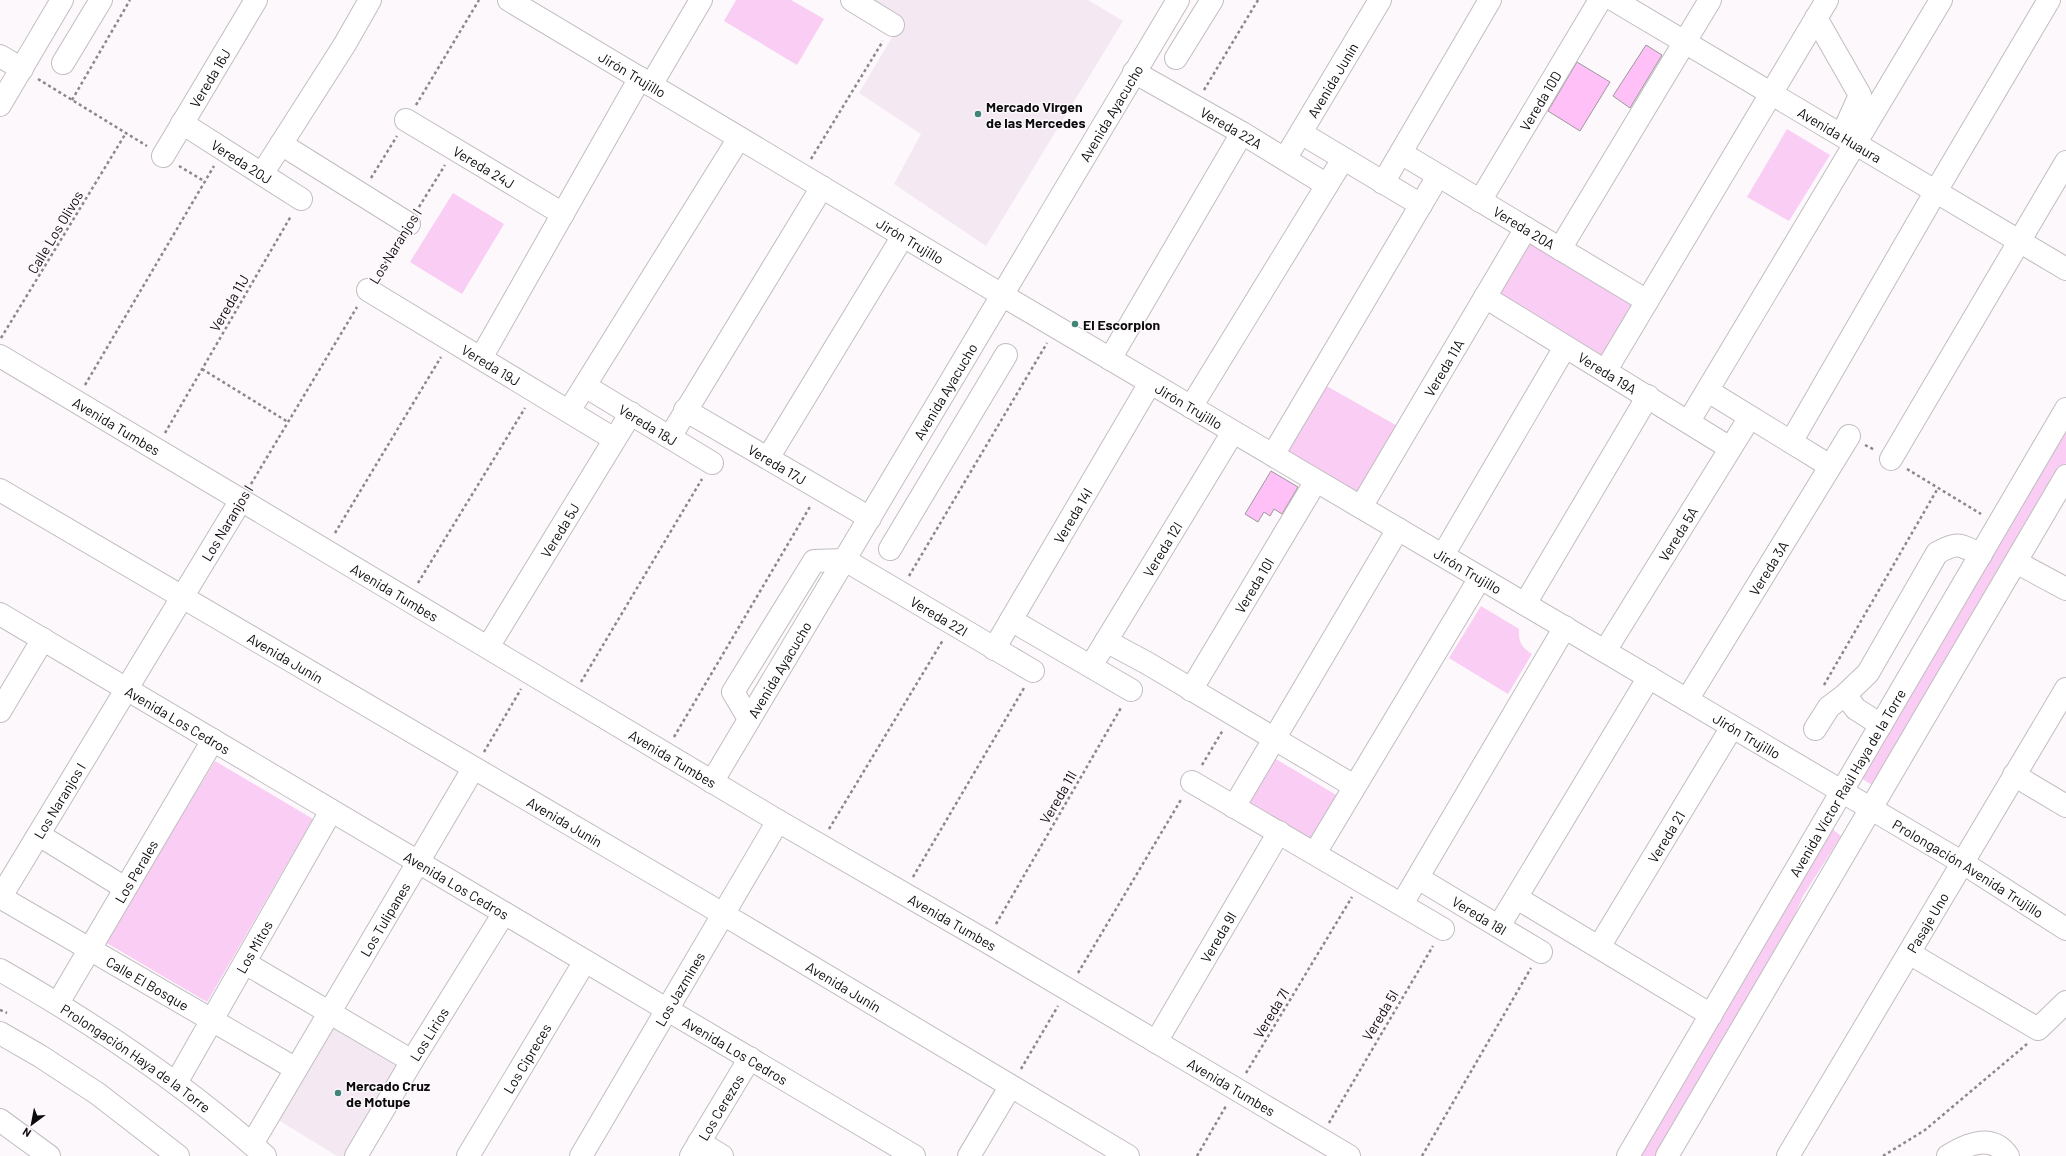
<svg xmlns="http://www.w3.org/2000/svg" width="2066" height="1156" font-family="Barlow,sans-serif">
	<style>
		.built { fill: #f4e9f2 }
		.green { fill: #facdf4 }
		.building { fill: #ffc0f7; stroke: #9c989b }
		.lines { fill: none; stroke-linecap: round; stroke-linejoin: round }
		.minor-casing { stroke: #c1bdc0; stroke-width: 24 }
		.highway-casing { stroke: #c1bdc0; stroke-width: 24 }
		.path { stroke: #8a888a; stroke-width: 2.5; stroke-dasharray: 3 3; stroke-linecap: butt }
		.minor { stroke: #fff; stroke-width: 22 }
		.highway { stroke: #fff; stroke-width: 22 }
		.poi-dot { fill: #418579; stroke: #fcf8fc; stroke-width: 1.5 }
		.labels { text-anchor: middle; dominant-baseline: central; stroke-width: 3; stroke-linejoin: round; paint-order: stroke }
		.street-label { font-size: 14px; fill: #0c0b0c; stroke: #fcf8fc }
		.poi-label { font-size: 14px; font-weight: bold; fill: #0c0b0c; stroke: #fcf8fc; text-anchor: start }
	</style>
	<rect width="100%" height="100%" fill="#fcf8fc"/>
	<g class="built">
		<polygon points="864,0 1088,0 1123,21 986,246 894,184 921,134 859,93 900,24"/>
		<polygon points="331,1026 400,1068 347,1156 337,1156 275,1118"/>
	</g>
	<g class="green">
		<polygon points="736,0 791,0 824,19 797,65 724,21"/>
		<polygon points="1787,129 1830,155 1789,221 1747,197"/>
		<polygon points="453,193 504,224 462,294 410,262"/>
		<polygon points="1529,234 1641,303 1603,364 1492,295"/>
		<polygon points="1323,384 1401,428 1359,502 1280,453"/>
		<polygon points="2066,426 2066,463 1874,786 1859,777"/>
		<path d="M1481,606L1519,629C1518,641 1522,648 1532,654L1508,694L1449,658Z"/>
		<polygon points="1269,755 1338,796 1309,843 1240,802"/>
		<polygon points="215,761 313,819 207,1002 105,942"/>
		<polygon points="1830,827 1841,836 1803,896 1783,943 1655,1156 1636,1156"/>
	</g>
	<g class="building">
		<polygon points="1646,45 1662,55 1630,108 1613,96"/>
		<polygon points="1577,62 1610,82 1580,131 1548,111"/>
		<polygon points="1271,471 1298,487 1282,514 1274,509 1270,516 1264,512 1258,522 1245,514"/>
	</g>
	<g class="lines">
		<g class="minor-casing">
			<g id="minor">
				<path id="s1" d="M509,0L1002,295L1963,863L2066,929"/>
				<polyline points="852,0 893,25"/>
				<path id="s2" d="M1614,0L2066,269"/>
				<polyline points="1816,18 1860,95 1842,135"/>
				<polyline points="0,56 22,69"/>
				<polyline points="1176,58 1212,0"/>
				<polyline points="63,63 101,0"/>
				<path id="s3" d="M1134,72L1242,133L1327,185"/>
				<polyline points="651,85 701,0"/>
				<polyline points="0,105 62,0"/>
				<path id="s4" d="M406,120L563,214"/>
				<path id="s5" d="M182,123L301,199"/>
				<polyline points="1301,133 1421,205"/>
				<polyline points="281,144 409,224"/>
				<path id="s6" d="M1401,153L1647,301"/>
				<path id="s7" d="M163,156L256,0"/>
				<path id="s8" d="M1285,159L1380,0"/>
				<polyline points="262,174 345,44 370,0"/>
				<polyline points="1383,183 1490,0"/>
				<path id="s9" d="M1480,201L1600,0"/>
				<polyline points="1560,249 1710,0"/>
				<path id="s10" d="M368,290L614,439"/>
				<path id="s11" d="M1485,297L1730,448"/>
				<path id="s12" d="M0,356L778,821L986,941L1349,1156"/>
				<polyline points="481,358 640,78"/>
				<polyline points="1110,359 1242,133"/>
				<polyline points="1606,370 1827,0"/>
				<path id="s13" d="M585,386L712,463"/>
				<polyline points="1708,391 1830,466"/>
				<polyline points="1191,407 1343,159"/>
				<path id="s14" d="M685,410L870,518"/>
				<polyline points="569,411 739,138"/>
				<polyline points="1689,421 1941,0"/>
				<polyline points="670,437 822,187"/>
				<polyline points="1791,442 1936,191 2049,0"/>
				<polyline points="1273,455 1438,176"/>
				<polyline points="768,458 903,236"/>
				<polyline points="1891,459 2066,162"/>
				<path id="s15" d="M0,490L723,914L1128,1156"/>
				<path id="s16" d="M1361,507L1526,228"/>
				<polyline points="890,549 1006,355"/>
				<polyline points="1443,555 1565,347"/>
				<polyline points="2016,562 2066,589"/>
				<polyline points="1525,604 1648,396"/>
				<path id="s17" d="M0,614L914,1156"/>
				<polyline points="1011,620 1131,690"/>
				<polyline points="1106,641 1147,663 1354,786"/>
				<path id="s18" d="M488,647L631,413"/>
				<path id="s19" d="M994,649L1150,383"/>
				<path id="s20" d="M1605,651L1750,417"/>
				<path id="s21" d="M1091,666L1233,432"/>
				<path id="s22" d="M1191,690L1316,481"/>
				<polyline points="1845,695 1856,709 1881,725"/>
				<path id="s23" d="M1687,700L1849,436"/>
				<polyline points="0,711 43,639"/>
				<path id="s24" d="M749,719L733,692L814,561L845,560L1033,671"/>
				<path d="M1815,729L1829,707L1845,695L1868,673L1937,553C1959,541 1960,545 1981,555"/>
				<polyline points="2014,775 2066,806"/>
				<path id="s25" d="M712,782L1178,0"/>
				<polyline points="1192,782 1443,929"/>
				<polyline points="1234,807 1398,529"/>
				<polyline points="39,835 125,888"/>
				<polyline points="1315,853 1480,578"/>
				<path id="s26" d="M1418,878L1541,952"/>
				<path id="s27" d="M0,897L296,1069"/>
				<path id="s28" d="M0,898L241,500"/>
				<polyline points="1517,898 1711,1015"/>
				<polyline points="1402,904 1565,627"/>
				<polyline points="1499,926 1649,677"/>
				<path id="s29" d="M1599,947L1732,727"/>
				<polyline points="1909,953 2038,1029 2066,1002"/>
				<polyline points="245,963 412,1061"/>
				<path id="s30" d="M0,970C93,1023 185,1084 265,1156"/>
				<path id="s31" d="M58,1003L213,740"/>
				<path id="s32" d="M1156,1042L1279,832"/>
				<path id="s33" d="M176,1083L331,811"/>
				<polyline points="699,1142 722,1156"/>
				<path id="s34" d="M252,1144L473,769"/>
				<path id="s35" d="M356,1156L412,1061L504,913"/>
				<path id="s36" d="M468,1156L585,961"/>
				<path id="s37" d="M581,1156L778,821"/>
				<path id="s38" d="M691,1156L750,1058"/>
				<polyline points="969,1156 1010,1087"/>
				<path id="s39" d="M1628,1156L2066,409"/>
				<polyline points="1667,1156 2066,476"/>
				<path id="s40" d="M1788,1156L2066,689"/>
			</g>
		</g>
		<g class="highway-casing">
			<g id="highway">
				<polyline points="0,1033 40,1056 98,1094 178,1156"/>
				<polyline points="0,1120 49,1156"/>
				<path d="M1948,1156C1967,1144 1992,1133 2008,1156"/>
			</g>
		</g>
		<g class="path">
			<polyline points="38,79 147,146"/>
			<polyline points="1204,90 1258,0"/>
			<polyline points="72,100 130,0"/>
			<polyline points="416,105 479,0"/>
			<polyline points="811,159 883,41"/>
			<polyline points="179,166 204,181"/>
			<polyline points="371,178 397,136"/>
			<polyline points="419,207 445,165"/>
			<polyline points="378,274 399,241"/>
			<polyline points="1,338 126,133"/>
			<polyline points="202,369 288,422"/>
			<polyline points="85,385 214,166"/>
			<polyline points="165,433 291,216"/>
			<polyline points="1865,445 1875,450"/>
			<polyline points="1907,469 1981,514"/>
			<polyline points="251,484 357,307"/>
			<polyline points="335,533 441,357"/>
			<polyline points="909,576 1047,343"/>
			<polyline points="418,583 525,408"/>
			<polyline points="581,682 702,479"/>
			<polyline points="1824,685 1938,488"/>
			<polyline points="674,737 811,505"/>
			<polyline points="484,752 521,689"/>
			<polyline points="1202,765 1223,730"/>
			<polyline points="829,829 943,640"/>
			<polyline points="913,877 1024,688"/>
			<polyline points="996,924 1122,706"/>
			<polyline points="1078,973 1182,798"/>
			<polyline points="0,1010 7,1013"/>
			<polyline points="1021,1069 1058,1006"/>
			<polyline points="1246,1073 1352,897"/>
			<polyline points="1329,1123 1433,946"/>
			<polyline points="1197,1156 1226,1106"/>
			<polyline points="1422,1156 1531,968"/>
			<polyline points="1883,1156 1925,1130 2027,1044"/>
		</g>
		<use href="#minor" class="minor"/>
		<use href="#highway" class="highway"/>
	</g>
	<g class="poi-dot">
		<circle cx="978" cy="114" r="4"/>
		<circle cx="1075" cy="324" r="4"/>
		<circle cx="338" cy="1093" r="4"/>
	</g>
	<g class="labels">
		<g class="street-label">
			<text stroke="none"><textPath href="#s1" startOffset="144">Jirón Trujillo</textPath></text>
			<text stroke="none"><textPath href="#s7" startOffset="91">Vereda 16J</textPath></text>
			<text stroke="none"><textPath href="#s8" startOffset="92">Avenida Junín</textPath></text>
			<text stroke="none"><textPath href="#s9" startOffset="117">Vereda 10D</textPath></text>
			<text stroke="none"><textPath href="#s25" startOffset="779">Avenida Ayacucho</textPath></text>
			<text stroke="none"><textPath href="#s3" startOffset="112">Vereda 22A</textPath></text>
			<text stroke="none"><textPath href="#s2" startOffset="263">Avenida Huaura</textPath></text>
			<text stroke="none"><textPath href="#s5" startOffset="71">Vereda 20J</textPath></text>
			<text stroke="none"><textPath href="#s4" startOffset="91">Vereda 24J</textPath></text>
			<text stroke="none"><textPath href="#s6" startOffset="144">Vereda 20A</textPath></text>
			<text transform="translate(55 232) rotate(-59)">Calle Los Olivos</text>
			<text stroke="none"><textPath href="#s1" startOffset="468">Jirón Trujillo</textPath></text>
			<text transform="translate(395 246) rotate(-58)">Los Naranjos I</text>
			<text transform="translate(229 303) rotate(-60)">Vereda 11J</text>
			<text stroke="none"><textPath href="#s10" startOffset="144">Vereda 19J</textPath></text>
			<text stroke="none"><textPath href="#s16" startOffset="162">Vereda 11A</textPath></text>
			<text stroke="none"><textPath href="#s11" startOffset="144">Vereda 19A</textPath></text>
			<text stroke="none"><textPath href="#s25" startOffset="455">Avenida Ayacucho</textPath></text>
			<text stroke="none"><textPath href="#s1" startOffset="792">Jirón Trujillo</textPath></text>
			<text stroke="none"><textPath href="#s13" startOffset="74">Vereda 18J</textPath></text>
			<text stroke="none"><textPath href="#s12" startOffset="136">Avenida Tumbes</textPath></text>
			<text stroke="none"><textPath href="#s14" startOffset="107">Vereda 17J</textPath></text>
			<text stroke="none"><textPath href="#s19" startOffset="155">Vereda 14I</textPath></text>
			<text transform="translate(227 523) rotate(-59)">Los Naranjos I</text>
			<text stroke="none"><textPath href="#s18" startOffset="137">Vereda 5J</textPath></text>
			<text stroke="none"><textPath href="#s20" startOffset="138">Vereda 5A</textPath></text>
			<text stroke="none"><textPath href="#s21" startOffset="137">Vereda 12I</textPath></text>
			<text stroke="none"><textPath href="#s23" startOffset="155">Vereda 3A</textPath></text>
			<text stroke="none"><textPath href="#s1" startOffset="1116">Jirón Trujillo</textPath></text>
			<text stroke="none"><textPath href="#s22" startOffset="122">Vereda 10I</textPath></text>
			<text stroke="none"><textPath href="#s12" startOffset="460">Avenida Tumbes</textPath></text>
			<text stroke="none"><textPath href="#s24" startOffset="326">Vereda 22I</textPath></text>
			<text stroke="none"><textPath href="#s15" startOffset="331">Avenida Junín</textPath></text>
			<text stroke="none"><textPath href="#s25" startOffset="131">Avenida Ayacucho</textPath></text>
			<text stroke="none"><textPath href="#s17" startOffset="207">Avenida Los Cedros</textPath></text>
			<text stroke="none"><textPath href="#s1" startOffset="1440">Jirón Trujillo</textPath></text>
			<text stroke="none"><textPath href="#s12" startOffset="784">Avenida Tumbes</textPath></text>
			<text stroke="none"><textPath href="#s39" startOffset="433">Avenida Víctor Raúl Haya de la Torre</textPath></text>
			<text transform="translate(1058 797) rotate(-60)">Vereda 11I</text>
			<text stroke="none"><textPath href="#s28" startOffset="114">Los Naranjos I</textPath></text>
			<text stroke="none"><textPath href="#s15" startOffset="655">Avenida Junín</textPath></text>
			<text stroke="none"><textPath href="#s29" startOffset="129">Vereda 21</textPath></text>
			<text stroke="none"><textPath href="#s1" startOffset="1698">Prolongación Avenida Trujillo</textPath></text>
			<text stroke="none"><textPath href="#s31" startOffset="153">Los Perales</textPath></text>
			<text stroke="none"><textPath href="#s17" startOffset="531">Avenida Los Cedros</textPath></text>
			<text stroke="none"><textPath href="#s26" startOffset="72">Vereda 18I</textPath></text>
			<text stroke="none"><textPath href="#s34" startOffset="261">Los Tulipanes</textPath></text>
			<text stroke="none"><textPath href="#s12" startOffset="1108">Avenida Tumbes</textPath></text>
			<text stroke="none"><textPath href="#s40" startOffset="272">Pasaje Uno</textPath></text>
			<text stroke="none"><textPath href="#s32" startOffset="122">Vereda 9I</textPath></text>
			<text stroke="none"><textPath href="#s33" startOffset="157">Los Mitos</textPath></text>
			<text stroke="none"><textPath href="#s27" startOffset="171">Calle El Bosque</textPath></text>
			<text stroke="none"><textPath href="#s15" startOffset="979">Avenida Junín</textPath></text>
			<text stroke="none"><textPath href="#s37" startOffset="194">Los Jazmines</textPath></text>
			<text transform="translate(1271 1013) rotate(-59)">Vereda 7I</text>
			<text transform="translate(1380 1015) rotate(-59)">Vereda 5I</text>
			<text stroke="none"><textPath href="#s35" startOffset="142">Los Lirios</textPath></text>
			<text stroke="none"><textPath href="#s17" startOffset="855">Avenida Los Cedros</textPath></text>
			<text stroke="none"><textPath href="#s30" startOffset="162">Prolongación Haya de la Torre</textPath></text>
			<text stroke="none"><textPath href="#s36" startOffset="114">Los Cipreces</textPath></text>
			<text stroke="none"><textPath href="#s12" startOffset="1432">Avenida Tumbes</textPath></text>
			<text stroke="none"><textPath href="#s38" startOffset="57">Los Cerezos</textPath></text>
		</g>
		<g class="poi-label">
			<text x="986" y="106">Mercado Virgen<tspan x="986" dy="16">de las Mercedes</tspan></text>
			<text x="1083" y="324">El Escorpion</text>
			<text x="346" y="1085">Mercado Cruz<tspan x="346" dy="16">de Motupe</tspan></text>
		</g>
	</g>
	<g transform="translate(32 1124) rotate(212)" stroke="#fcf8fc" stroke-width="3" paint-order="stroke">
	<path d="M0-3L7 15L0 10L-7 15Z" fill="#0c0b0c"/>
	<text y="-6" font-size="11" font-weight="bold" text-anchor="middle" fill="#0c0b0c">N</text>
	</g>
</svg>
